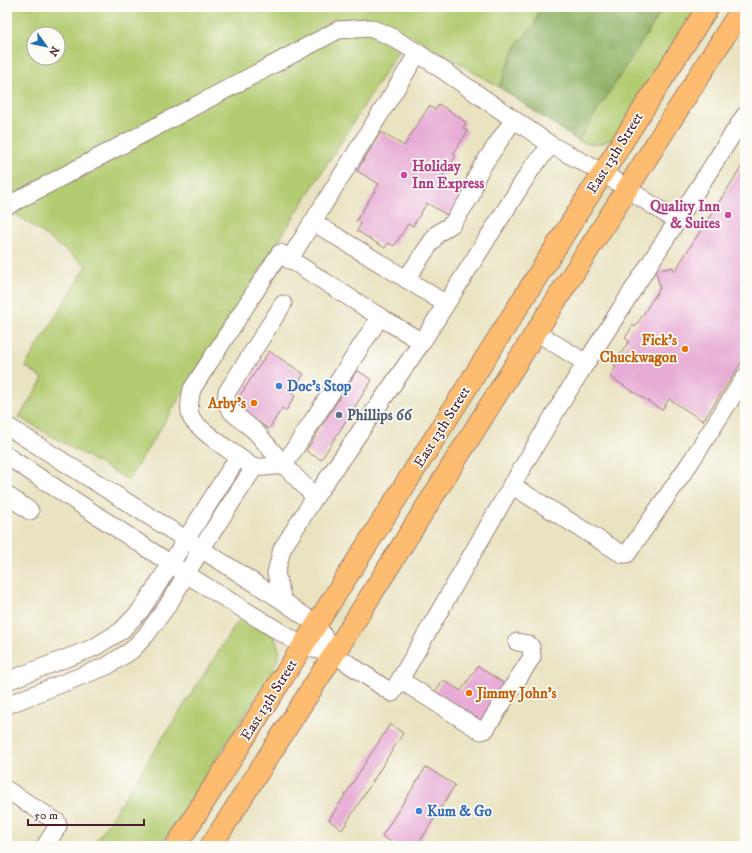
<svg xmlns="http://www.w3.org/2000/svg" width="752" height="853" font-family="'IM FELL DW Pica',serif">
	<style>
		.green { fill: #b3cc72; stroke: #7e764e; fill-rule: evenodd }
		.forest { fill: #8eb064; stroke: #6c6848 }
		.building { fill: #e7acd5 }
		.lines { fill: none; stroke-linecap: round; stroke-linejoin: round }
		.minor-casing { stroke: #9a8176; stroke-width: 19 }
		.major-casing { stroke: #9a8176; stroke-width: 23 }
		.minor { stroke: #fff; stroke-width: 17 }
		.major { stroke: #fdbc70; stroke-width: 21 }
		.hotel-dot { fill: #d1479c; stroke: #fdfcf7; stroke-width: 1.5 }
		.food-dot { fill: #e8710a; stroke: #fdfcf7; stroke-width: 1.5 }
		.shop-dot { fill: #3f7fe0; stroke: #fdfcf7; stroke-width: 1.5 }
		.service-dot { fill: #5c6f8a; stroke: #fdfcf7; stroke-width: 1.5 }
		.labels { text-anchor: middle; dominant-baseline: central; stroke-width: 3.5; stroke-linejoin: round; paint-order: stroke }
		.street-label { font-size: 15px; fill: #4a1f2b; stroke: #fdfcf7 }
		.hotel-label { font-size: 15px; font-weight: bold; fill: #b23c85; stroke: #fdfcf7; text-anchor: start }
		.food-label { font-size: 15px; font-weight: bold; fill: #c56008; stroke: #fdfcf7; text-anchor: end }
		.shop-label { font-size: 15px; font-weight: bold; fill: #366cbe; stroke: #fdfcf7; text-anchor: start }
		.service-label { font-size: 15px; font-weight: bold; fill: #4e5e75; stroke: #fdfcf7; text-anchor: start }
	</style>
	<rect width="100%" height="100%" fill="#fdfcf7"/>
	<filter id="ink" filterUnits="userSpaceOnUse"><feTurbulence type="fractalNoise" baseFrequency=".025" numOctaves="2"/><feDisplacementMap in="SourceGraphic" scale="8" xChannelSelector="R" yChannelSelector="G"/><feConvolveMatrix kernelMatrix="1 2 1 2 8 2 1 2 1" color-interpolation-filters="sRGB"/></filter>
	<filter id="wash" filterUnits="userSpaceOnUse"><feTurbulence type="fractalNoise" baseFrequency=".012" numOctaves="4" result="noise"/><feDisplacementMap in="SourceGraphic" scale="16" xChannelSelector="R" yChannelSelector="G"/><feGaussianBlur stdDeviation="0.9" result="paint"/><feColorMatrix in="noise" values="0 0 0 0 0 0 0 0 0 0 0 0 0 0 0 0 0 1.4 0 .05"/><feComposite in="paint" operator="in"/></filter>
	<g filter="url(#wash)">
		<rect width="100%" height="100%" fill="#e9e3c1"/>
		<g class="green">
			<path d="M7,7H540L535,24L517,44L499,87L409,34L128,480L19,417L43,379L25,366L87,266L16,214L7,198ZM34,34H58V58H34Z"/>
			<path d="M664,7H699L618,135C603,145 595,147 578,141Z"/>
			<polygon points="242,615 275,638 280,653 273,671 160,846 93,846"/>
		</g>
		<polygon class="forest" points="540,7 664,7 578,141 499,87 517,44 535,24"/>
		<g id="blocks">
			<g class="building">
				<polygon points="439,104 466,122 463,128 468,131 453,154 456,156 440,180 464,195 450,217 427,203 413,226 408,224 394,246 388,243 385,248 357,231 361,224 356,221 379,184 357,171 381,132 404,146 429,106 435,110"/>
				<polygon points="744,163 745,164 745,357 703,421 669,399 662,410 610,377 616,366 614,365 629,341 625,338 633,325 635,327 660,288 656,271 673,267 674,272"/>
				<polygon points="269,351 304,374 291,393 295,396 286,411 282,408 269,429 233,406"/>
				<polygon points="357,370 372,380 321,460 306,451"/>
				<polygon points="478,666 508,686 484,723 478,719 475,723 433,695 443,680 461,691"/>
				<polygon points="390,724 403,733 342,830 329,820"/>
				<polygon points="426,767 455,785 417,846 398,846 382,836"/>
			</g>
		</g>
	</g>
	<g filter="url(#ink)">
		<use href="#blocks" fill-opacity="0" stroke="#9a8176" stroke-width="1"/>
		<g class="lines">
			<g class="minor-casing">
				<g id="minor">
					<polyline points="7,206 338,30 370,28 390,36 418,53 551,145 603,173 677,221"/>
					<polyline points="313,222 406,279 437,234 452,224 471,196 476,178 481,168 514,119"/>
					<polyline points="289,260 418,53"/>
					<polyline points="406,279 446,304"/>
					<polyline points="283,304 227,392 226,403 232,412 256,432 284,465 315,497"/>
					<polyline points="536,332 586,363 745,115"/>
					<polyline points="7,426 283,601 317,625 334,654"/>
					<path d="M7,456L186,574L303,646L334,654L392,693C457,583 517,471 586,363"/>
					<path d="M254,468C242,459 196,429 191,417C188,409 190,398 192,389L280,253L380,317"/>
					<polyline points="511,485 622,554 627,554 690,463 745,377"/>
					<polyline points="7,495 30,511"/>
					<polyline points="283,601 276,573 282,549 315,497 422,342 532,168 551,145"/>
					<polyline points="400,680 481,731 485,730 532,657 531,647 528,644 517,642"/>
					<polyline points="7,681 93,648 121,631 140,611 156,587 238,457"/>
					<polyline points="7,705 107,666 132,650 146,635 168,605 201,549 254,468 284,465 380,317 422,342"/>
					<polyline points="7,790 57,822 58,826 45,846"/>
				</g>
			</g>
			<g class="major-casing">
				<g id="major">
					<polyline points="176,846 708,7"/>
					<polyline points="211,846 334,654 536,332 743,7"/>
				</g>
			</g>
			<use href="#minor" class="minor"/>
			<use href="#major" class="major"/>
		</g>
	</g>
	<g class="hotel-dot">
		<circle cx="404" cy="175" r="4"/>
		<circle cx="728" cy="215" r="4"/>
	</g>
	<g class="food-dot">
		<circle cx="685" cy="349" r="4"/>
		<circle cx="254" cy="403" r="4"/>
		<circle cx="469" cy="693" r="4"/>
	</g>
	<g class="shop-dot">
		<circle cx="279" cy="386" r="4"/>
		<circle cx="419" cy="811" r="4"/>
	</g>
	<circle class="service-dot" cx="339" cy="415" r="4"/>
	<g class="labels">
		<g class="street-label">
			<text transform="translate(615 153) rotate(-58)">East 13th Street</text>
			<text transform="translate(442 427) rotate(-58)">East 13th Street</text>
			<text transform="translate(269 700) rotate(-58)">East 13th Street</text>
		</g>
		<g class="hotel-label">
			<text x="412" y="166">Holiday<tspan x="412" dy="17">Inn Express</tspan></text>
			<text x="720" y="206" text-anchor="end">Quality Inn<tspan x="720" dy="17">&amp; Suites</tspan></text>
		</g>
		<g class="food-label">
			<text x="677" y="340">Fick's<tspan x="677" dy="17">Chuckwagon</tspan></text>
			<text x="246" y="403">Arby's</text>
			<text x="477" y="693" text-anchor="start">Jimmy John's</text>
		</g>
		<g class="shop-label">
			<text x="287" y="386">Doc's Stop</text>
			<text x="427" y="811">Kum &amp; Go</text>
		</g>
		<g class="service-label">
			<text x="347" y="415">Phillips 66</text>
		</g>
	</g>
	<rect width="752" height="853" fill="none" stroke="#fdfcf7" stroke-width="24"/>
	<g transform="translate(46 46) rotate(123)"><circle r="19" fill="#fdfcf7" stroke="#b5a4a5"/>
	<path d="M0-3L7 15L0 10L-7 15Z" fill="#1f6fb2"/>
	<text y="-6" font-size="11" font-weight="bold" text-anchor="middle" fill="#4a1f2b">N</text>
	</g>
	<path d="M28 819v6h116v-6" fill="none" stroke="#4a1f2b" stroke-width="2"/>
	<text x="34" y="819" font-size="12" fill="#4a1f2b" stroke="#fdfcf7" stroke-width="3" paint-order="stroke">50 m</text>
</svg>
